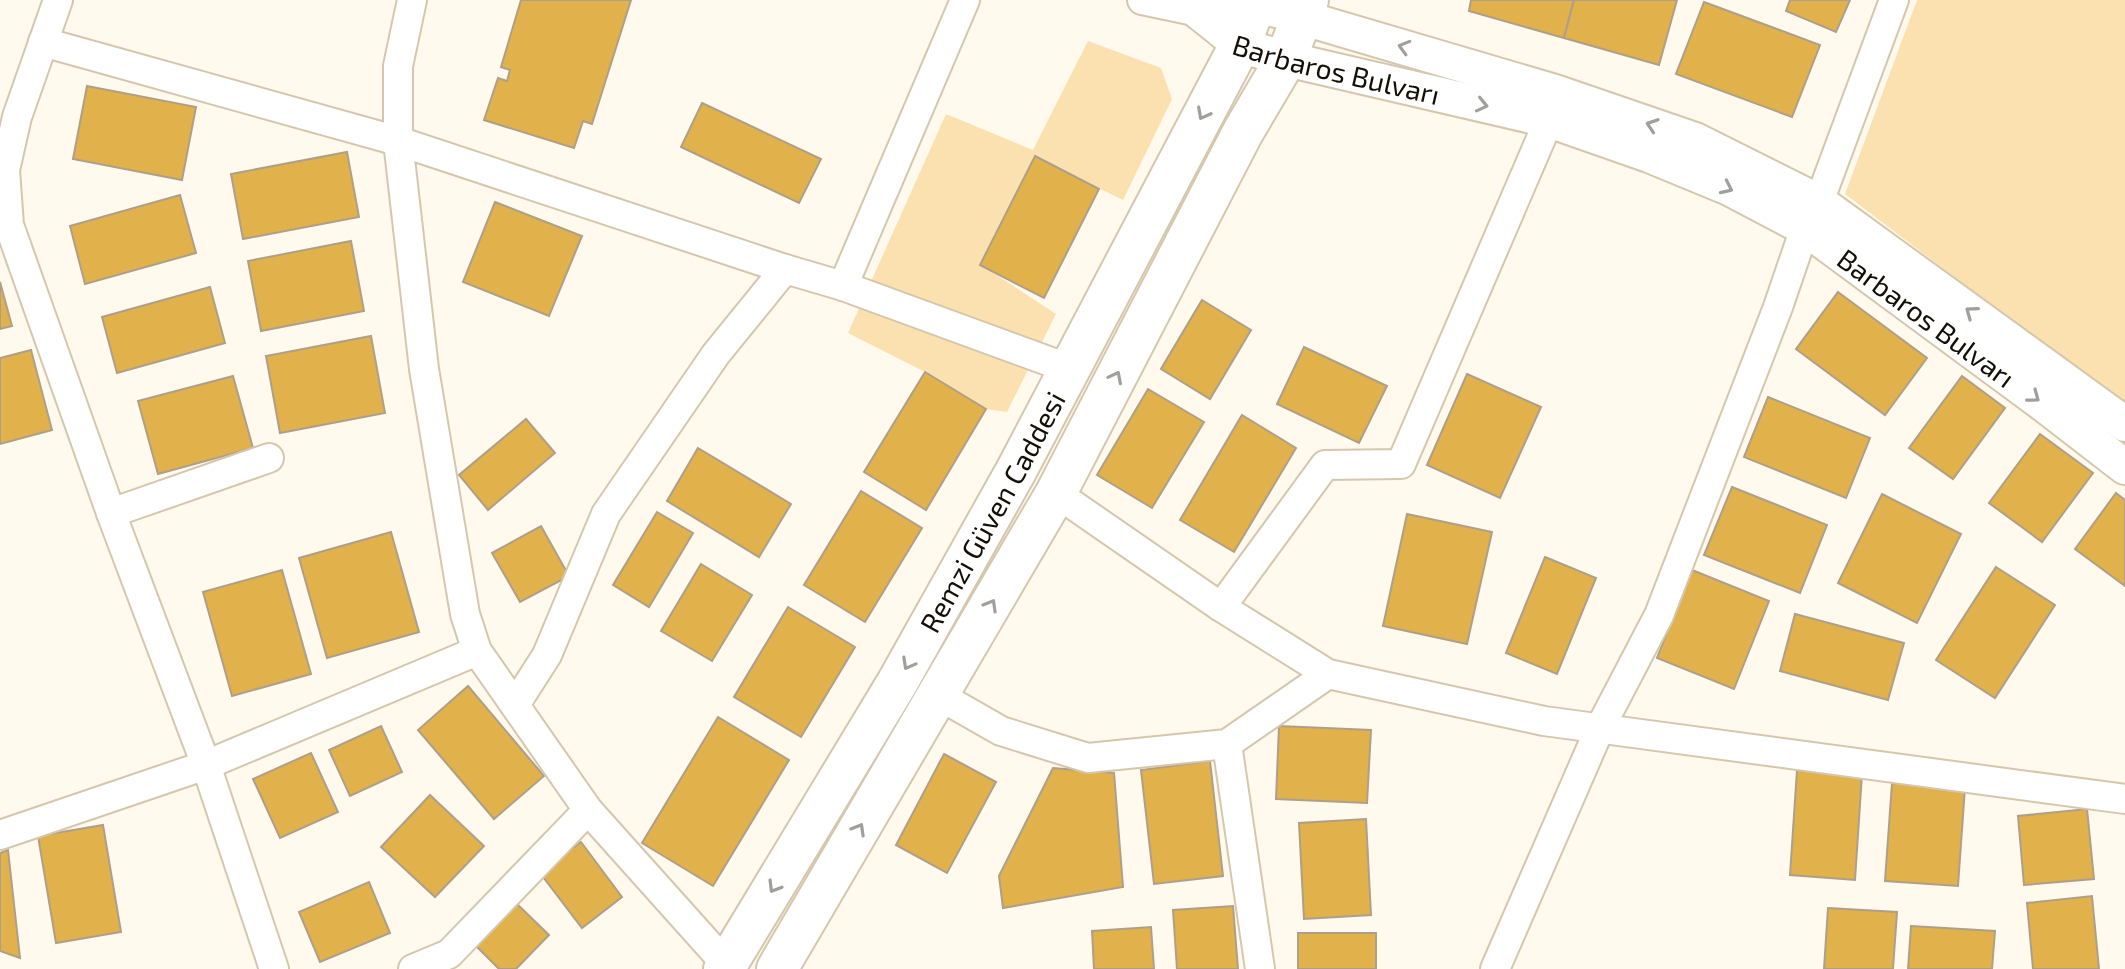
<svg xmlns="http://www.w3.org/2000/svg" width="2125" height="969" font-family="'Exo 2',sans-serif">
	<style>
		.green { fill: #fbe1b0 }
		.building { fill: #e1b14c; stroke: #aea088; stroke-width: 2 }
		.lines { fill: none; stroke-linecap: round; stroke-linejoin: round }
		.minor-casing { stroke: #d5c7ad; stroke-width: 32 }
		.tertiary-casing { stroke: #d5c7ad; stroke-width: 38 }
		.secondary-casing { stroke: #d5c7ad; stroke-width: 44 }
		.minor { stroke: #fff; stroke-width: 28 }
		.tertiary { stroke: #fff; stroke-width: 34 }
		.secondary { stroke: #fff; stroke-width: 40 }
		.oneway { stroke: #a19f9b }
		.labels { text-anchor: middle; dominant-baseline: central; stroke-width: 7; stroke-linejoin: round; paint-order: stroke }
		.street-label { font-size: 28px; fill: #130e06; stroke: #fff }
	</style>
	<rect width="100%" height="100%" fill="#fff9ee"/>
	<g class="green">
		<polygon points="1917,0 2125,0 2125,407 1845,194"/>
		<polygon points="1088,41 1161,68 1172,99 1123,200 1035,157 980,264 1056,314 1007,412 986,409 925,372 848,333 946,114 1033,150"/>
	</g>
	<g class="building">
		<polygon points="521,0 631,0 592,124 583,121 574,148 484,120 498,78 507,81 510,70 501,67"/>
		<polygon points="1471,0 1574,0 1564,38 1469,11"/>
		<polygon points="1574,0 1677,0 1659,65 1564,38"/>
		<polygon points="1790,0 1850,0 1836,32 1786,11"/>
		<polygon points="1704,2 1820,45 1792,117 1676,74"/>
		<polygon points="87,86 196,107 182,180 73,159"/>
		<polygon points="702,103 821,159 799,203 681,147"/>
		<polygon points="347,152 359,217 243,239 231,174"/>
		<polygon points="1035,156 1099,189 1044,298 980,265"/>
		<polygon points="180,195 196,253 85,284 70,226"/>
		<polygon points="495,202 582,236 549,316 463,282"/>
		<polygon points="351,241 364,311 261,331 248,261"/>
		<polygon points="0,282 12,326 0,329"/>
		<polygon points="210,287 225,343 117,373 102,317"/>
		<polygon points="1838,292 1927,358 1885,415 1796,349"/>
		<polygon points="1202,300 1251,330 1210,399 1161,369"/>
		<polygon points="371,336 385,413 280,433 266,356"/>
		<polygon points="1304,347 1387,386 1359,443 1277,404"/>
		<polygon points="31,350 52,430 0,444 0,358"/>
		<polygon points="925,372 986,409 926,510 864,472"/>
		<polygon points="1467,374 1541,407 1500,498 1427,465"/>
		<polygon points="233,376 253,448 158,474 138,401"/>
		<polygon points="1962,376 2005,408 1953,479 1909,448"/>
		<polygon points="1148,389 1204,422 1152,508 1097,475"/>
		<polygon points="1768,397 1870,438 1846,498 1744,457"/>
		<polygon points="1242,415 1296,448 1234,552 1180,520"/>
		<polygon points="526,419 555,453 488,510 459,475"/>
		<polygon points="2040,434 2093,473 2042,542 1989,503"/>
		<polygon points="698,448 791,504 759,557 667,501"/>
		<polygon points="1732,487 1827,525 1800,593 1704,555"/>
		<polygon points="861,491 922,528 865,622 804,585"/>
		<polygon points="2116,493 2125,500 2125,586 2075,549"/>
		<polygon points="1882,494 1961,534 1917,623 1838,583"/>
		<polygon points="657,512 693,533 649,607 613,585"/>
		<polygon points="1407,514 1492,532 1467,644 1383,626"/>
		<polygon points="541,526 569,576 520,602 492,553"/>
		<polygon points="391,532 419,632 327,658 299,558"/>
		<polygon points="1545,557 1596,578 1557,674 1506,653"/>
		<polygon points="701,564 752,595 712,661 661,631"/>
		<polygon points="1996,567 2055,605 1995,698 1936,660"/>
		<polygon points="282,570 311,674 232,696 203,592"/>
		<polygon points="1692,570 1769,601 1734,689 1657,658"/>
		<polygon points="788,607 855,647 801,737 734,697"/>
		<polygon points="1795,614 1904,643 1888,700 1780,671"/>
		<polygon points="468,686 544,776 494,819 418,730"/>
		<polygon points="718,717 789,760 713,886 642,843"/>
		<polygon points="381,726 402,772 350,796 329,750"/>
		<polygon points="1279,726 1371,730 1367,803 1276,799"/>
		<polygon points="311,753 338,812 280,838 253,779"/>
		<polygon points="944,754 996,782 947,873 896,845"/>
		<polygon points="1210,761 1223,876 1154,884 1141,770"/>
		<polygon points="1053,768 1114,773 1123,887 1003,908 999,876"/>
		<polygon points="1797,770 1862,774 1855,880 1790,875"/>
		<polygon points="1892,783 1965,787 1958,886 1885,881"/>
		<polygon points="430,795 484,846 435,897 381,847"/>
		<polygon points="2087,809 2094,879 2024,885 2018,816"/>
		<polygon points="1366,819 1371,915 1304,919 1299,823"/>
		<polygon points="103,825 121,932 56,943 38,836"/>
		<polygon points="581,842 622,897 582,928 540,873"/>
		<polygon points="8,850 20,958 0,951 0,853"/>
		<polygon points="369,882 390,933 320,962 299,912"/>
		<polygon points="2092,896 2099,969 2033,969 2027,903"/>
		<polygon points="515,902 549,935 516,969 499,969 475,945"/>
		<polygon points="1233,906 1238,969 1177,969 1173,910"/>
		<polygon points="1828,908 1897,912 1893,969 1824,969"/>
		<polygon points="1911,926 1995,931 1992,969 1908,969"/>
		<polygon points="1151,927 1154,969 1094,969 1092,931"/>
		<rect x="1298" y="933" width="78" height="36"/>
	</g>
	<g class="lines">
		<g class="minor-casing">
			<g id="minor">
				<polyline points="58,0 17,117 5,170 9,225 111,513 206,765 274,969"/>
				<polyline points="412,0 398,66 398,141 424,369 465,614 477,651 588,810 726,964"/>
				<polyline points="1142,0 1199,12"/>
				<polyline points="43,42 398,141 785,269 843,286 1070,369"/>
				<polyline points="1819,202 1894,0"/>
				<polyline points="843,286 965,0"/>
				<polyline points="1056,493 1221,607 1328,674 1544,721 2125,799"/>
				<polyline points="111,513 269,458"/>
				<polyline points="1221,607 1325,465 1401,464 1549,120"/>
				<polyline points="938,695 1001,731 1088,758 1227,744 1328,674"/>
				<polyline points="515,705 547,655 606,514 716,354 785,269"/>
				<polyline points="1227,744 1260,969"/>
				<polyline points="0,835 206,765 477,651"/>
				<polyline points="413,969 449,954 588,810"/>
				<polyline points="1495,969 1600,728 1659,615 1778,307 1805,228"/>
			</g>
		</g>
		<g class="tertiary-casing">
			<g id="tertiary">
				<path id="s1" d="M1199,12L1240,45L1286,59L1549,120L1649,155L1729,188L1805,228L2038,400L2125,467"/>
				<polyline points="1199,12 1256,4 1555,92 1695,140 1819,202 2125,424"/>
			</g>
		</g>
		<g class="secondary-casing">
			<g id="secondary">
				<path id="s2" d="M724,969L897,683L1016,471L1240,45L1257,0"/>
				<polyline points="777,969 1056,493 1243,132 1286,59 1308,0"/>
			</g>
		</g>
		<use href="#minor" class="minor"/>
		<use href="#tertiary" class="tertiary"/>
		<use href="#secondary" class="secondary"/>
	</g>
	<defs><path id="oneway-chevron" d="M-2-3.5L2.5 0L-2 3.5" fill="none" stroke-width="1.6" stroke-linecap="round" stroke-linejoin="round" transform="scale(2)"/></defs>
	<g class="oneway">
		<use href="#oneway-chevron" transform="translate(1404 47) rotate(-164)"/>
		<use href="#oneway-chevron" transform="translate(1482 105) rotate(13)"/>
		<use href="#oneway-chevron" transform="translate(1203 114) rotate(118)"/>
		<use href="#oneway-chevron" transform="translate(1652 125) rotate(-161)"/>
		<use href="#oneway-chevron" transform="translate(1727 188) rotate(25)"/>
		<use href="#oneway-chevron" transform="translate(1971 312) rotate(-144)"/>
		<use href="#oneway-chevron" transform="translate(1116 377) rotate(-63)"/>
		<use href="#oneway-chevron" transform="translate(2034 397) rotate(37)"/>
		<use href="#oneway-chevron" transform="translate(991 605) rotate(-60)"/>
		<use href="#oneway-chevron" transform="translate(908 664) rotate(119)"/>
		<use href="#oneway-chevron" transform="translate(859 829) rotate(-60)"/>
		<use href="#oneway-chevron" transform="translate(774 887) rotate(121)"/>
	</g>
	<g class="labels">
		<g class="street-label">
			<text stroke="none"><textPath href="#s1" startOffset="152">Barbaros Bulvarı</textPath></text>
			<text stroke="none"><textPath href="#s1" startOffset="800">Barbaros Bulvarı</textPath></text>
			<text stroke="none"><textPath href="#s2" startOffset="530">Remzi Güven Caddesi</textPath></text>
		</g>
	</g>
</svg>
